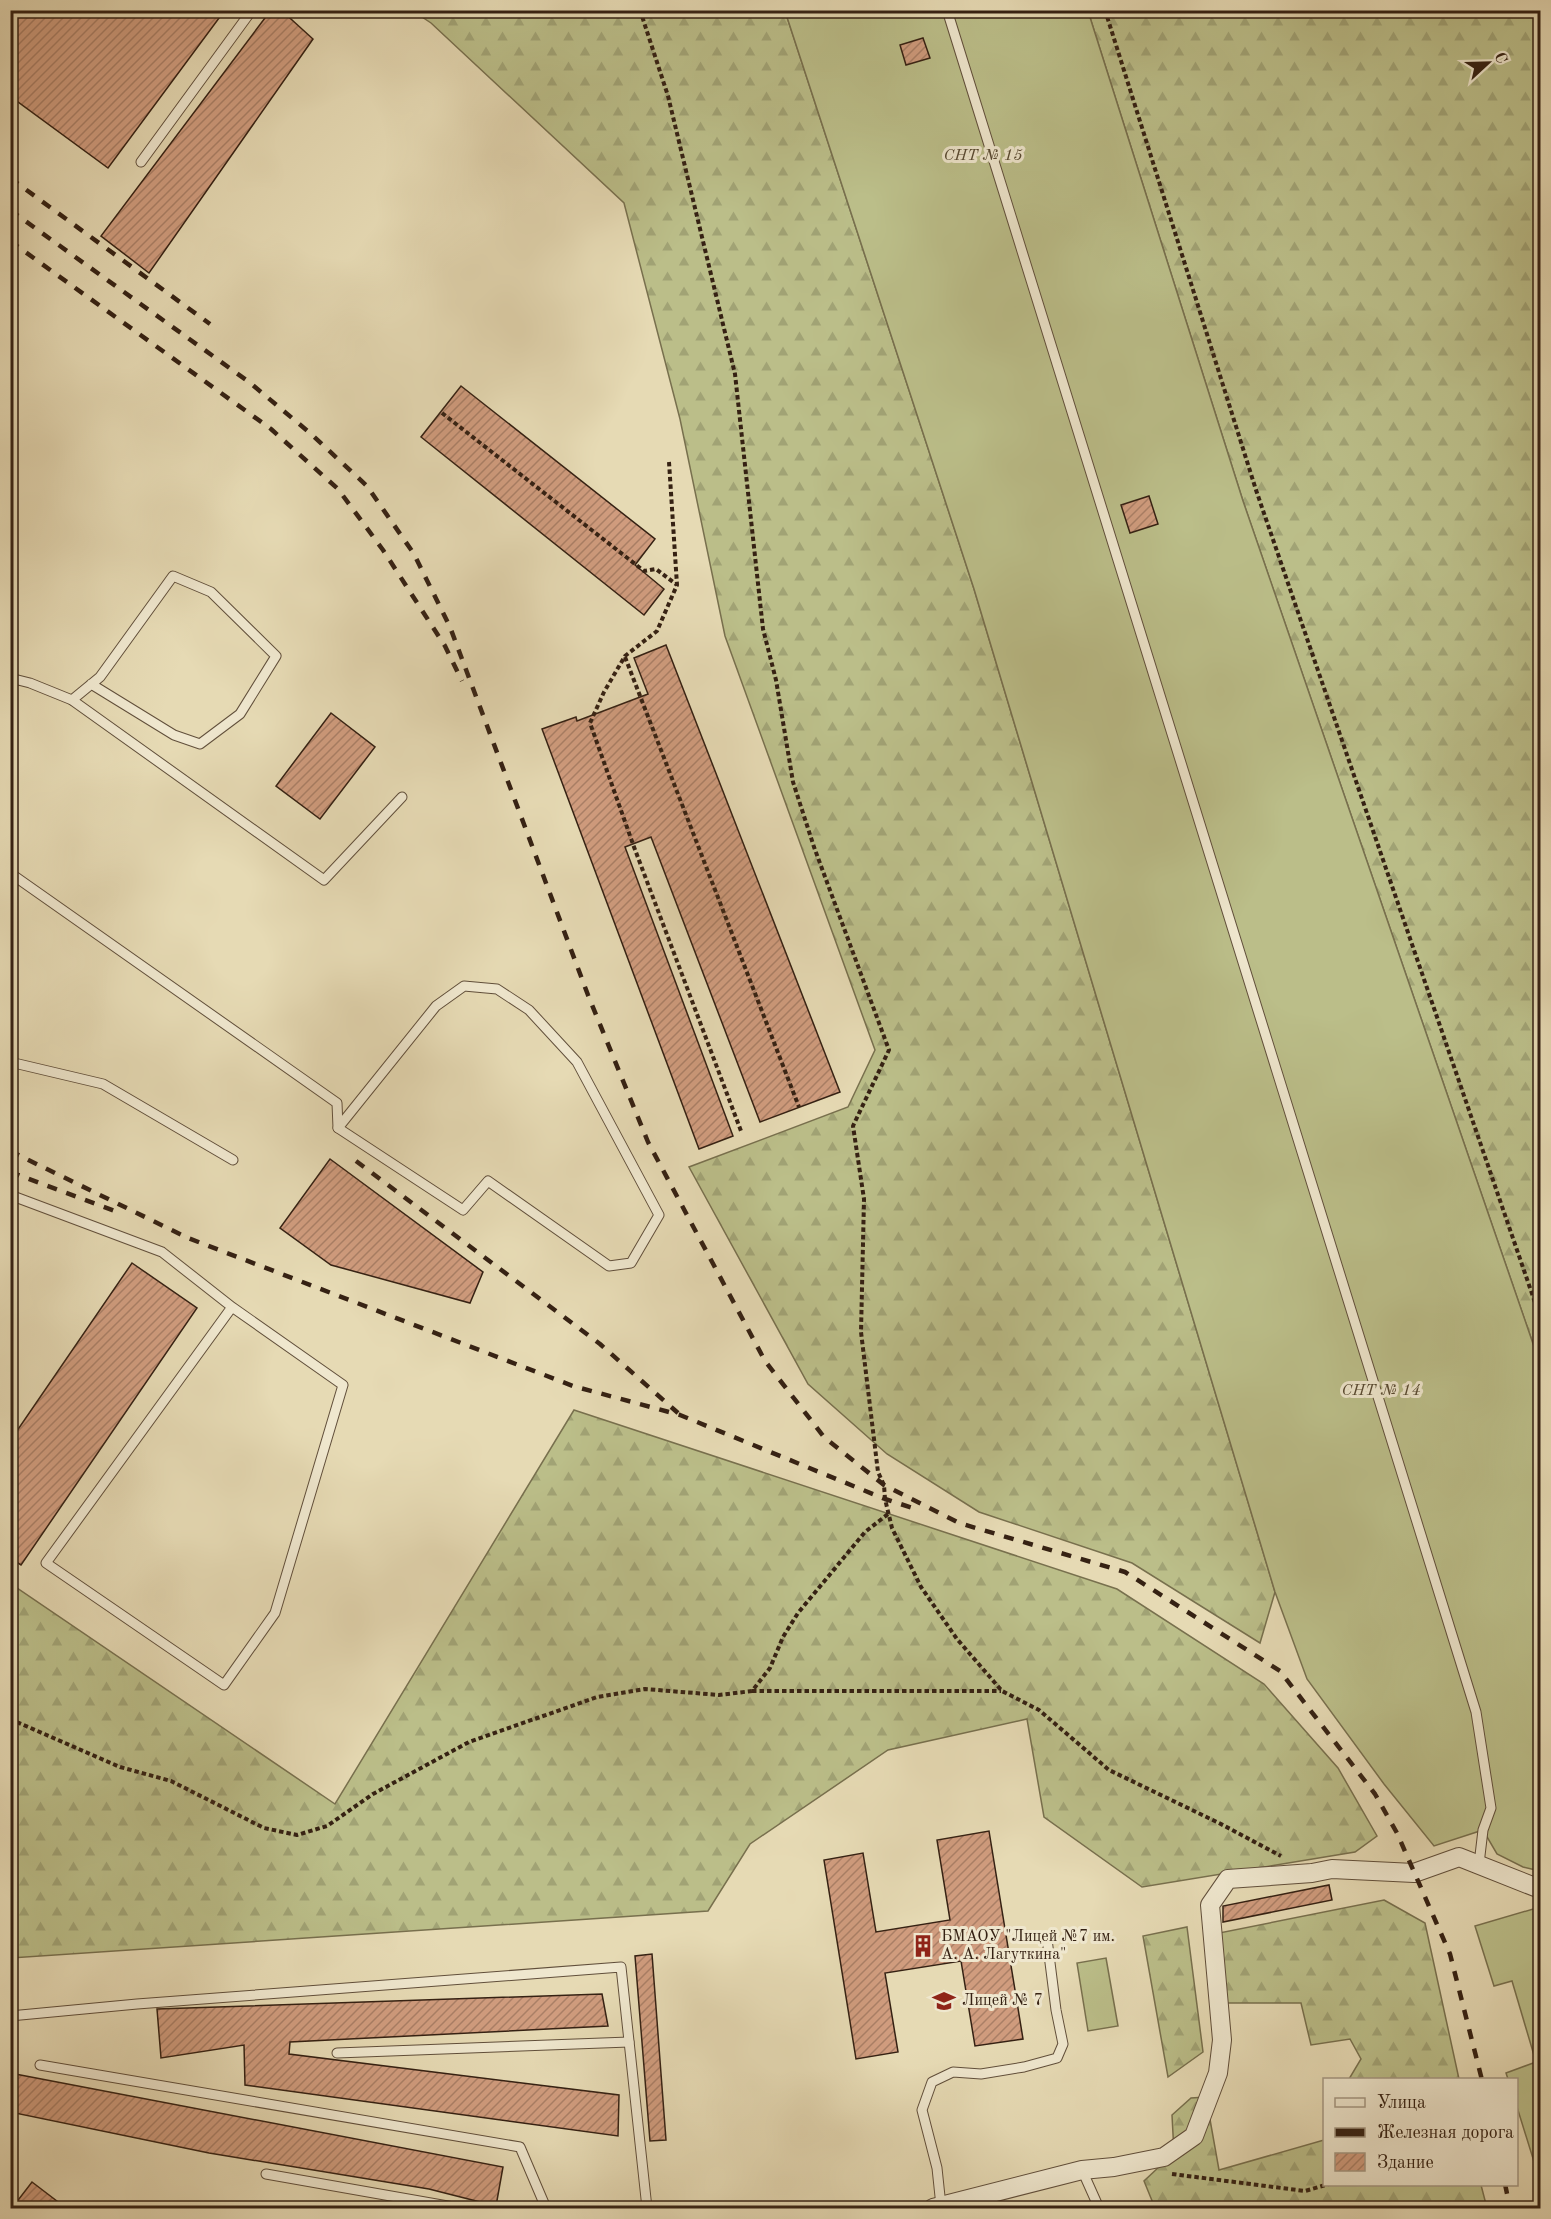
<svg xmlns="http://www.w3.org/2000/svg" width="1551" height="2219" font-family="'Old Standard TT',serif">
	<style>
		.forest { fill: url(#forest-firs); stroke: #78704e; stroke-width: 1.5 }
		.garden { fill: #bbbe89; stroke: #78704e; stroke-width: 1.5 }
		.building { fill: url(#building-hatch); stroke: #352113; stroke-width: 1.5 }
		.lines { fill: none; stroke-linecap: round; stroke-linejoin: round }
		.lane-casing { stroke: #614f3b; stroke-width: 11 }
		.street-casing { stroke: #614f3b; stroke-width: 20 }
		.path { stroke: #352113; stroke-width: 4; stroke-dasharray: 4.5 3; stroke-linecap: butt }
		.lane { stroke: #efe7ce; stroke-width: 9 }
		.street { stroke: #efe7ce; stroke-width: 18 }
		.rail { stroke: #352113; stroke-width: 4.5; stroke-dasharray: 10 10; stroke-linecap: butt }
		.labels { text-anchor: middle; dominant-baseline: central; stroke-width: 6; stroke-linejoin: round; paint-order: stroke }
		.park-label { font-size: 16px; font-style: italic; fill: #564830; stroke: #efe7ce }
		.poi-label { font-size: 16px; fill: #352113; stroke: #efe7ce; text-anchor: start }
	</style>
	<defs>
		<pattern id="forest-firs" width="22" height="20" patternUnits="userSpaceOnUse" patternTransform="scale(1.5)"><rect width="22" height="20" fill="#bbbe89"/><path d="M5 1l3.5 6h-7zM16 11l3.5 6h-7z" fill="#a1a375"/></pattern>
		<pattern id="building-hatch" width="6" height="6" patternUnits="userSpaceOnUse" patternTransform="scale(1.5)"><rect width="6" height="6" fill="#d09c7e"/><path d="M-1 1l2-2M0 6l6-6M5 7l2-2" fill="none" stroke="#aa7f66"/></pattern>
	</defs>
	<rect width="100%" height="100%" fill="#e6dab4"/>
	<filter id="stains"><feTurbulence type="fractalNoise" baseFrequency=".00333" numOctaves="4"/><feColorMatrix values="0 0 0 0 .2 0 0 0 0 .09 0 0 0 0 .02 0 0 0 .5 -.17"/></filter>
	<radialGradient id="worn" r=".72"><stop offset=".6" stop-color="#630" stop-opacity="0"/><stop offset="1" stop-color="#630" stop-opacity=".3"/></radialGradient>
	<g class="forest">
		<polygon points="413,11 785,11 974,589 1275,1592 1260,1643 1132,1563 979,1512 887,1454 808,1384 689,1167 848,1107 875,1050 725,636 680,419 624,203 431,23"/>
		<polygon points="1088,11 1540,11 1540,1364 1243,501"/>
		<polygon points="574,1410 1117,1589 1264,1684 1338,1768 1377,1836 1355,1852 1142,1887 1044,1817 1027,1719 888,1750 750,1844 708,1911 11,1958 11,1584 335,1804"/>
		<polygon points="1384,1900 1425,1923 1459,2079 1349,2079 1361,2059 1350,2039 1311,2045 1301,2003 1224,2003 1214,1934"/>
		<polygon points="1187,1927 1203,2052 1168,2077 1143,1936"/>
		<polygon points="1206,2097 1219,2170 1324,2140 1324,2184 1481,2185 1487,2208 1155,2208 1144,2181 1174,2153 1172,2115 1191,2098"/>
	</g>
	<g class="garden">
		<polygon points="785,11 1088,11 1243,501 1540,1364 1540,1871 1523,1867 1497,1854 1483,1830 1434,1846 1384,1784 1307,1679 1275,1592 974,589"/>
		<polygon points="1540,1907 1540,2181 1517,2107 1516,2080 1508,2079 1506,2073 1536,2062 1512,1981 1494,1986 1475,1926"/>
		<polygon points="1106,1958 1118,2026 1088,2031 1077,1963"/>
	</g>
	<g class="building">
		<polygon points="10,10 225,10 108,168 10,96"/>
		<polygon points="271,10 281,10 313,39 149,273 101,236"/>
		<polygon points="923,38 930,58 906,65 900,45"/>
		<polygon points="461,386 655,539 635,565 664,589 644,615 421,437"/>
		<polygon points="1149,496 1158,524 1130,533 1121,505"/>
		<polygon points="666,645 840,1092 760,1122 651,837 625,847 733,1136 699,1149 542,729 576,717 577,721 648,694 634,658"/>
		<polygon points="331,713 375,747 320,819 276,786"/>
		<polygon points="330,1159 483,1272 470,1303 331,1265 280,1228"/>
		<polygon points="132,1263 197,1308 21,1565 10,1558 10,1441"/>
		<polygon points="989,1831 1023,2039 975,2046 961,1961 885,1973 898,2052 856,2059 824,1860 863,1853 876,1932 950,1920 937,1840"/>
		<polygon points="1329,1885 1332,1900 1223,1922 1223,1906"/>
		<polygon points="652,1954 666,2140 650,2141 635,1956"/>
		<polygon points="602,1994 608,2026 290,2042 289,2054 619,2095 618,2136 245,2085 244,2045 161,2058 157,2009"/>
		<polygon points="10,2073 503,2167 496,2206 429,2189 209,2153 10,2112"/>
		<polygon points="32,2182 66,2208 12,2208"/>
	</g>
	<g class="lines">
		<g class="lane-casing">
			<g id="lane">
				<polyline points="947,10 1476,1712 1491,1808 1483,1830 1479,1864"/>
				<polyline points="141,162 252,10"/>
				<polyline points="10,678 30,683 72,700 324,880 402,797"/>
				<polyline points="72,700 100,677 173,576 211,592 276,656 240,714 200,744 174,735 91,684"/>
				<polyline points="10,873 337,1103 338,1128"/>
				<polygon points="464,986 497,989 529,1010 577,1062 659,1215 631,1263 609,1266 488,1181 463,1210 338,1128 436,1006"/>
				<polyline points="10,1062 103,1084 233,1160"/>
				<polyline points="10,1195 162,1252 232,1307 343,1385 275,1613 224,1685 46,1563 232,1307"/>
				<polyline points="10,2016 137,2004 621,1967 647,2208"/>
				<polyline points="337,2053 629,2042"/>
				<polyline points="40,2065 520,2147 546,2208"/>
				<polyline points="1082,2170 1099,2208"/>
				<polyline points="266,2174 459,2208"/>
				<polyline points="941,2206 937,2168 922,2110 932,2082 953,2072 981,2074 1024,2067 1057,2058 1063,2044 1056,2010 1047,1939"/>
			</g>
		</g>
		<g class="street-casing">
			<polyline id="street" points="933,2208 1082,2170 1114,2167 1164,2157 1194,2136 1218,2073 1222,2040 1210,1905 1228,1879 1312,1873 1332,1869 1414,1873 1459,1857 1540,1889"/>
		</g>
		<g class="path">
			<polyline points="640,10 668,96 735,374 763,629 776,680 793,782 814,847 889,1050 853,1126 864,1199 861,1332 878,1472 884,1485 885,1499 892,1528 921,1587 957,1639 1002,1691 1039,1710 1109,1770 1219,1823 1281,1856"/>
			<polyline points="1105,10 1256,490 1540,1317"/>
			<polyline points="442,413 644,571 656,569 677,585"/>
			<polyline points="669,462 677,585 657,631 625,656 604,692 590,723 634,847 741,1131"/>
			<polyline points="625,657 799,1107"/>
			<polyline points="752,1691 1001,1691"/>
			<polyline points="10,1719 120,1767 171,1781 264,1828 297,1835 327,1826 373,1794 469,1742 597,1697 645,1689 719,1695 752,1691 770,1668 783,1637 798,1613 865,1532 888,1514"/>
			<polyline points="1172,2174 1305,2191 1329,2184"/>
		</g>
		<use href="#lane" class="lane"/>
		<use href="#street" class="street"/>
		<g class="rail">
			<polyline points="10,178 210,324"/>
			<polyline points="10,210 249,382 310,433 367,486 414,554 450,627 588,995 648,1142 765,1361 824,1437 884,1485 959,1523 1125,1572 1280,1671 1375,1794 1397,1833 1450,1954 1482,2080"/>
			<polyline points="10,241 271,429 338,489 383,550 445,646 462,681"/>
			<polyline points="10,1151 188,1238 573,1386 680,1415 885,1499 919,1510"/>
			<polyline points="356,1161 600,1344 678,1413"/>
			<polyline points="10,1172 115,1211"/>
			<polyline points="1505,2184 1510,2208"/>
		</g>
	</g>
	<defs>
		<g id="building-bare" transform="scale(1.8)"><path d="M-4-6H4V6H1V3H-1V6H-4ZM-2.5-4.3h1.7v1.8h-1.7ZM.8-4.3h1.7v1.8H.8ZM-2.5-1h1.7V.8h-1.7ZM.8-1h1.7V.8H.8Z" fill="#8f2418" stroke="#efe7ce" stroke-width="2.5" paint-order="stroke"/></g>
		<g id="school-bare" transform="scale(1.8)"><path d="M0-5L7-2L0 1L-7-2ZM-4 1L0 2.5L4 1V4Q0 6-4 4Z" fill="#8f2418" stroke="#efe7ce" stroke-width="2.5" paint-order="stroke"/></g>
	</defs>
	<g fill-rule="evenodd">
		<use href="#building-bare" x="923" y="1946"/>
		<use href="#school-bare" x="944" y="2001"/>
	</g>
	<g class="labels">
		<g class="park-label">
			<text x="983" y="156">СНТ № 15</text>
			<text x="1381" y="1391">СНТ № 14</text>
		</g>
		<g class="poi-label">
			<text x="941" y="1937">БМАОУ "Лицей №7 им.<tspan x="941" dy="18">А. А. Лагуткина"</tspan></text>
			<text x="962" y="2001">Лицей № 7</text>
		</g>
	</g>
	<rect width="1551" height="2219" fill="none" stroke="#e6dab4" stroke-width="36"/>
	<rect x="12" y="12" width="1527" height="2195" fill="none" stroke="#352113" stroke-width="3"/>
	<rect x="18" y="18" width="1515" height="2183" fill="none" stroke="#352113" stroke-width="1.5"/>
	<rect x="1323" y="2078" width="195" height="108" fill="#efe7ce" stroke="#a59883" stroke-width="1.5"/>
	<rect x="1335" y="2098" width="30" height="9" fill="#efe7ce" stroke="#a59883" stroke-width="1.5"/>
	<text x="1377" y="2108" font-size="18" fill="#352113">Улица</text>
	<rect x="1335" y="2128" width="30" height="9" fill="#352113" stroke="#a59883" stroke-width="1.5"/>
	<text x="1377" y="2138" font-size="18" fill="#352113">Железная дорога</text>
	<rect x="1335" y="2153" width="30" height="18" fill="url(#building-hatch)" stroke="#a59883" stroke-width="1.5"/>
	<text x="1377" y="2168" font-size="18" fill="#352113">Здание</text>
	<g transform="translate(1488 63) rotate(68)" stroke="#efe7ce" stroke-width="4.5" paint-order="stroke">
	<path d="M0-4.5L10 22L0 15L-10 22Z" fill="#352113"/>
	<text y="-9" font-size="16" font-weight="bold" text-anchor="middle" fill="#352113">С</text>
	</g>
	<rect width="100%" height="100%" filter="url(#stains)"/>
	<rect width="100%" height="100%" fill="url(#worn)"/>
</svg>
